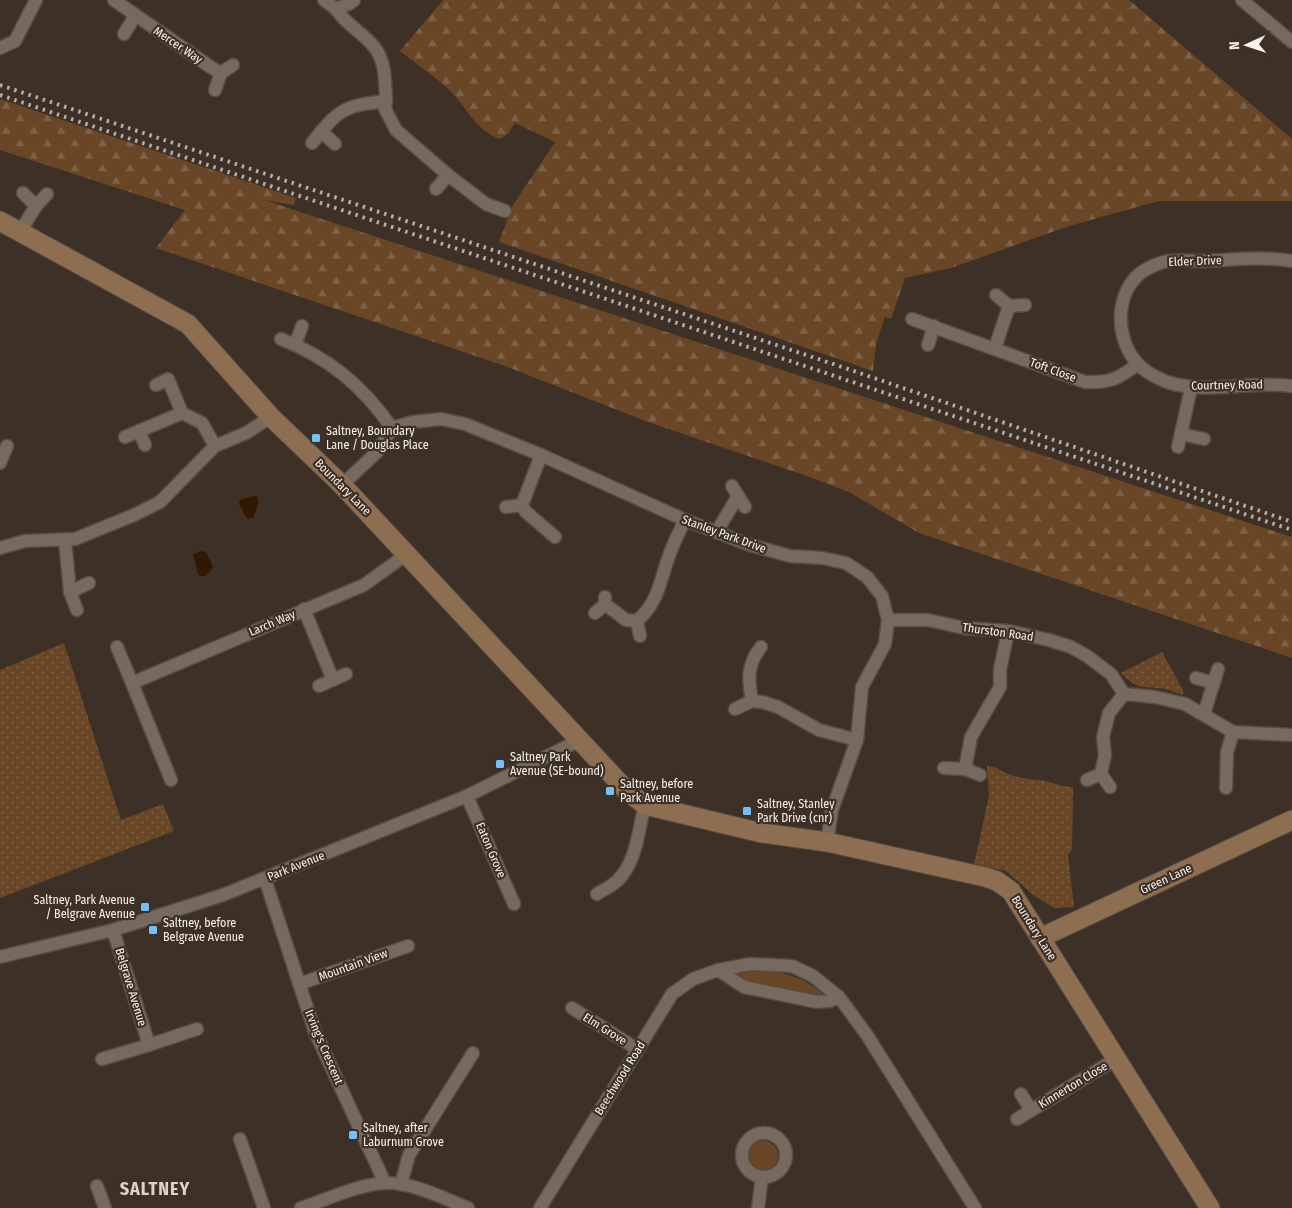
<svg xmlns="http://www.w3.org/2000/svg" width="1292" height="1208" font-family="'Fira Sans Condensed',sans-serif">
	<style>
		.green { fill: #694626 }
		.forest { fill: url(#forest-firs) }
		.park { fill: url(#park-dots) }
		.water { fill: #321800 }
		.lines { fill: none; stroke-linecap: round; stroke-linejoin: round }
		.street-casing { stroke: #564c44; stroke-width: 15 }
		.secondary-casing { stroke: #564c44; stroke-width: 21 }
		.street { stroke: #76695e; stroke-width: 12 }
		.secondary { stroke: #8d6e51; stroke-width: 19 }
		.rail { stroke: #b6ada6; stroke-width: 4; stroke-dasharray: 2.5 5; stroke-linecap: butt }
		.poi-dot { fill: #71c1f5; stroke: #3c3027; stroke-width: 2 }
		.labels { text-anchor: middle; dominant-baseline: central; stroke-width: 4.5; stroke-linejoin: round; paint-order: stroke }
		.street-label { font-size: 12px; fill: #f9f2eb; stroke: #3c3027 }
		.poi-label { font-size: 12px; fill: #f9f2eb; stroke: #3c3027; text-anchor: start }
		.district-label { font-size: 18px; font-weight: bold; letter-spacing: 1px; fill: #e0d1c5; stroke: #3c3027 }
	</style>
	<defs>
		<pattern id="forest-firs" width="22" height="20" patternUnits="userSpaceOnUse" patternTransform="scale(1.25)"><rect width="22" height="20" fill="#694626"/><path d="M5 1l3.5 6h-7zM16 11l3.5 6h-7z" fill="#7f6146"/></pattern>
		<pattern id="park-dots" width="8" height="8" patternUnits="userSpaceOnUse" patternTransform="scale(1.25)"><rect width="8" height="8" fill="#694626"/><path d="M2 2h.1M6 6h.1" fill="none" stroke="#7f6146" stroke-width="1.8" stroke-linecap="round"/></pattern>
	</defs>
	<rect width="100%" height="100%" fill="#3c3027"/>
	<g class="green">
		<path d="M758,970C781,971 803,977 821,992V996L815,997L739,979L734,975L742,971Z"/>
		<circle cx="763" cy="1156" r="15"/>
	</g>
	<g class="forest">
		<path d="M443,0H1129L1292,139V201H1159L1069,226L951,268L905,278L891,319L885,317L876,344L873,371L499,242L513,205L555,142L515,123L508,134L500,139C474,130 467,106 448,89C433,75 415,63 400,51Z"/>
		<polygon points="0,99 296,198 294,205 264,200 1292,537 1292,658 919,533 849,492 807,476 648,422 502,365 156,248 185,210 0,150"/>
	</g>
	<g class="park">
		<polygon points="64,643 121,820 163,804 174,831 0,898 0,670"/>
		<path d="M1162,652L1183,690V695C1177,693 1170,690 1164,689C1141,685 1140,692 1121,673Z"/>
		<path d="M987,766C997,766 1000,771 1008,774C1019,778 1028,779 1039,780C1051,781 1061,787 1073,787L1072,849L1068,855L1074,907L1054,908L1032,894L1006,871L974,864L989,796Z"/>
	</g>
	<g class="water">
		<polygon points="254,496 257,496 259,502 253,518 247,519 239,504 240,500"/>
		<polygon points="202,551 206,552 213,567 206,576 201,576 198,574 193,554"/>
	</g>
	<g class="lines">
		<g class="street-casing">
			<g id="street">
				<polyline points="114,0 212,68 221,73 233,65"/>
				<polyline points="324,0 336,9 349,4 354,0"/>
				<polyline points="1242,0 1292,42"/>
				<polyline points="124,34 135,16"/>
				<polyline points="0,48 15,41 36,0"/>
				<polyline points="215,90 221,73"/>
				<polyline points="386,101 385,109 396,130 448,175 486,204 505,211"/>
				<polyline points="321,131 335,144"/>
				<path d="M312,143C339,109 343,106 386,101C385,82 386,63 375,48C364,33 346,25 336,9"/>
				<polyline points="436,189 448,175"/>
				<polyline points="23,193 36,206"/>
				<polyline points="20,232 36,206 47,194"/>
				<path d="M1292,261C1262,256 1231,260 1201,261C1189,261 1174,259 1163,262C1157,264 1150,267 1145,270C1114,289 1114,339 1138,364C1145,372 1157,378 1167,382C1207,395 1251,380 1292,386"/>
				<polyline points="1009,306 1025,305"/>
				<path d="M912,319L1085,382C1110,383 1118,379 1138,364"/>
				<path d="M281,339C329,358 362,385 392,428"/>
				<polyline points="295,345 302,326"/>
				<polyline points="928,345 934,326"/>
				<polyline points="995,348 1009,306 996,295"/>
				<polyline points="156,385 168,379 182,413 202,423 215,446"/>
				<polyline points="139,431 145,445"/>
				<polyline points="1181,434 1204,439"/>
				<polyline points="125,437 182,413"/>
				<polyline points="1178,447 1191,388"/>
				<polyline points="541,455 522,505 525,511 555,537"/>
				<polyline points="0,463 7,446"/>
				<polyline points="342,485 377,452 392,428 413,422 441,419 465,424 541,455 685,520 750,545 790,556 822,558 846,563 867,577 882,596 888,620 885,644 862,687 857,740 832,810 827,842"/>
				<polyline points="732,486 745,507"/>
				<polyline points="506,507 522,505"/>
				<polyline points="717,531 738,496"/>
				<polyline points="65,540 70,592 77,610"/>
				<polyline points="0,548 25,541 75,539 134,515 160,502 215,446 246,433 271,417"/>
				<polyline points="70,592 89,583"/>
				<path d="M605,597V604L626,620L637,621C659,602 660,580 669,556C673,544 679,532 685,520"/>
				<polyline points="304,609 333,680"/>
				<polyline points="595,613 605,604"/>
				<polyline points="888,620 928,620 964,628 1008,631 1049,640 1071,647 1087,656 1111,674 1124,694 1155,697 1185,704 1233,732"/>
				<polyline points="637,621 640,636"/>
				<polyline points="117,647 132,683"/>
				<polyline points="1196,678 1214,683"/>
				<polyline points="319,686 346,674"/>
				<path d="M752,701C748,680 747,664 761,647"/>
				<polyline points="735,709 752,701 762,702 778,707 819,730 857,740"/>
				<polyline points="1204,714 1218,669"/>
				<polyline points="944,768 965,769 980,775"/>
				<polyline points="965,769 971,737 1000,687 1000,670 1008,631"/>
				<polyline points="1101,774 1110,787"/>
				<polyline points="171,780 132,683 364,585 407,554"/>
				<polyline points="1087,780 1101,774 1105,755 1103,737 1109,713 1124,694"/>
				<polyline points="1226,788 1227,752 1233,732 1292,735"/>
				<polyline points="467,796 514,904"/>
				<polyline points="265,879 315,1032 385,1183"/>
				<path d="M597,894C603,890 612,886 617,881C637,862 638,830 645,805"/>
				<polyline points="0,957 113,930 223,895 467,796 580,740"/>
				<polyline points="718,970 750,964 792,966 813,976 839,997 867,1035 975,1208"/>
				<polyline points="299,984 408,946"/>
				<polyline points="572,1008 637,1049"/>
				<polyline points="149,1045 197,1029"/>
				<polyline points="102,1059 149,1045 113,930"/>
				<polyline points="1021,1094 1031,1110"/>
				<polyline points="1017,1119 1116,1059"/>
				<circle cx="764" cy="1155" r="22"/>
				<polyline points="240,1139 264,1208"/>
				<polyline points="401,1184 409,1155 473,1053"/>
				<polyline points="97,1186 105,1208"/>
				<path d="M301,1208C326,1200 361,1183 387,1183C414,1183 443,1198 468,1208"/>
				<polyline points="540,1208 672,994 693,979 718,970 744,987 817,1002 830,1001 839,997"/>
				<polyline points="758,1208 762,1177"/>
			</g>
		</g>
		<g class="secondary-casing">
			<g id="secondary">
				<polyline points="0,221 188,324 271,417 342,485 628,792 645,805 762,833 827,842 985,877 997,881 1011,891 1210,1208"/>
				<polyline points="1040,938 1292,820"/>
			</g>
		</g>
		<use href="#street" class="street"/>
		<use href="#secondary" class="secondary"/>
		<g class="rail">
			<polyline points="0,85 845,368 1292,522"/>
			<polyline points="0,95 1292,530"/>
		</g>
	</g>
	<g class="poi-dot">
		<rect x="311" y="433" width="10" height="10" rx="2.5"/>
		<rect x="495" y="759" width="10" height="10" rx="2.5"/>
		<rect x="605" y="786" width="10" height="10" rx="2.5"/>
		<rect x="742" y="806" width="10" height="10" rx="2.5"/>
		<rect x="140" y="902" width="10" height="10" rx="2.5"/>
		<rect x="148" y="925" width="10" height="10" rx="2.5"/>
		<rect x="348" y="1130" width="10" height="10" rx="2.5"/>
	</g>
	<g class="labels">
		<g class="street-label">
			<text transform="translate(178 45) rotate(34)">Mercer Way</text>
			<text transform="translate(1195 261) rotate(-2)">Elder Drive</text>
			<text transform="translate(1053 370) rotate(20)">Toft Close</text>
			<text transform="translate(1227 385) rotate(-1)">Courtney Road</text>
			<text transform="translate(343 487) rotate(45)">Boundary Lane</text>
			<text transform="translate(724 534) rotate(20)">Stanley Park Drive</text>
			<text transform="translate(272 623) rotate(-23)">Larch Way</text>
			<text transform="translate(998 632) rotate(8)">Thurston Road</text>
			<text transform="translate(491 850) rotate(67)">Eaton Grove</text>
			<text transform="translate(296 866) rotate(-22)">Park Avenue</text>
			<text transform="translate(1166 879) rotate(-25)">Green Lane</text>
			<text transform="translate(1034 928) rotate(58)">Boundary Lane</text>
			<text transform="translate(353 965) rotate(-20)">Mountain View</text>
			<text transform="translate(131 987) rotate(73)">Belgrave Avenue</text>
			<text transform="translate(605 1029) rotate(32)">Elm Grove</text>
			<text transform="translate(324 1047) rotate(67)">Irving's Crescent</text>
			<text transform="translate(620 1078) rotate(-58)">Beechwood Road</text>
			<text transform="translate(1073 1085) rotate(-31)">Kinnerton Close</text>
		</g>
		<g class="poi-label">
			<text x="326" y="431">Saltney, Boundary<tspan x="326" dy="14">Lane / Douglas Place</tspan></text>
			<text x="510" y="757">Saltney Park<tspan x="510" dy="14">Avenue (SE-bound)</tspan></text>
			<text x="620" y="784">Saltney, before<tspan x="620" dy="14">Park Avenue</tspan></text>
			<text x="757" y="804">Saltney, Stanley<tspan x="757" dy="14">Park Drive (cnr)</tspan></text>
			<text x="135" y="900" text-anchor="end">Saltney, Park Avenue<tspan x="135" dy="14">/ Belgrave Avenue</tspan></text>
			<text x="163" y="923">Saltney, before<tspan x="163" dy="14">Belgrave Avenue</tspan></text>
			<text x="363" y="1128">Saltney, after<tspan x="363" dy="14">Laburnum Grove</tspan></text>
		</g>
		<g class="district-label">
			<text x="155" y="1189">SALTNEY</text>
		</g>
	</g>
	<g transform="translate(1247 45) rotate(267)" stroke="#3c3027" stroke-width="4" paint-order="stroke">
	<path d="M0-4L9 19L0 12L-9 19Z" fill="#f9f2eb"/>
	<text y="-8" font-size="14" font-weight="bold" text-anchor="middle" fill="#f9f2eb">N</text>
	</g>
</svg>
